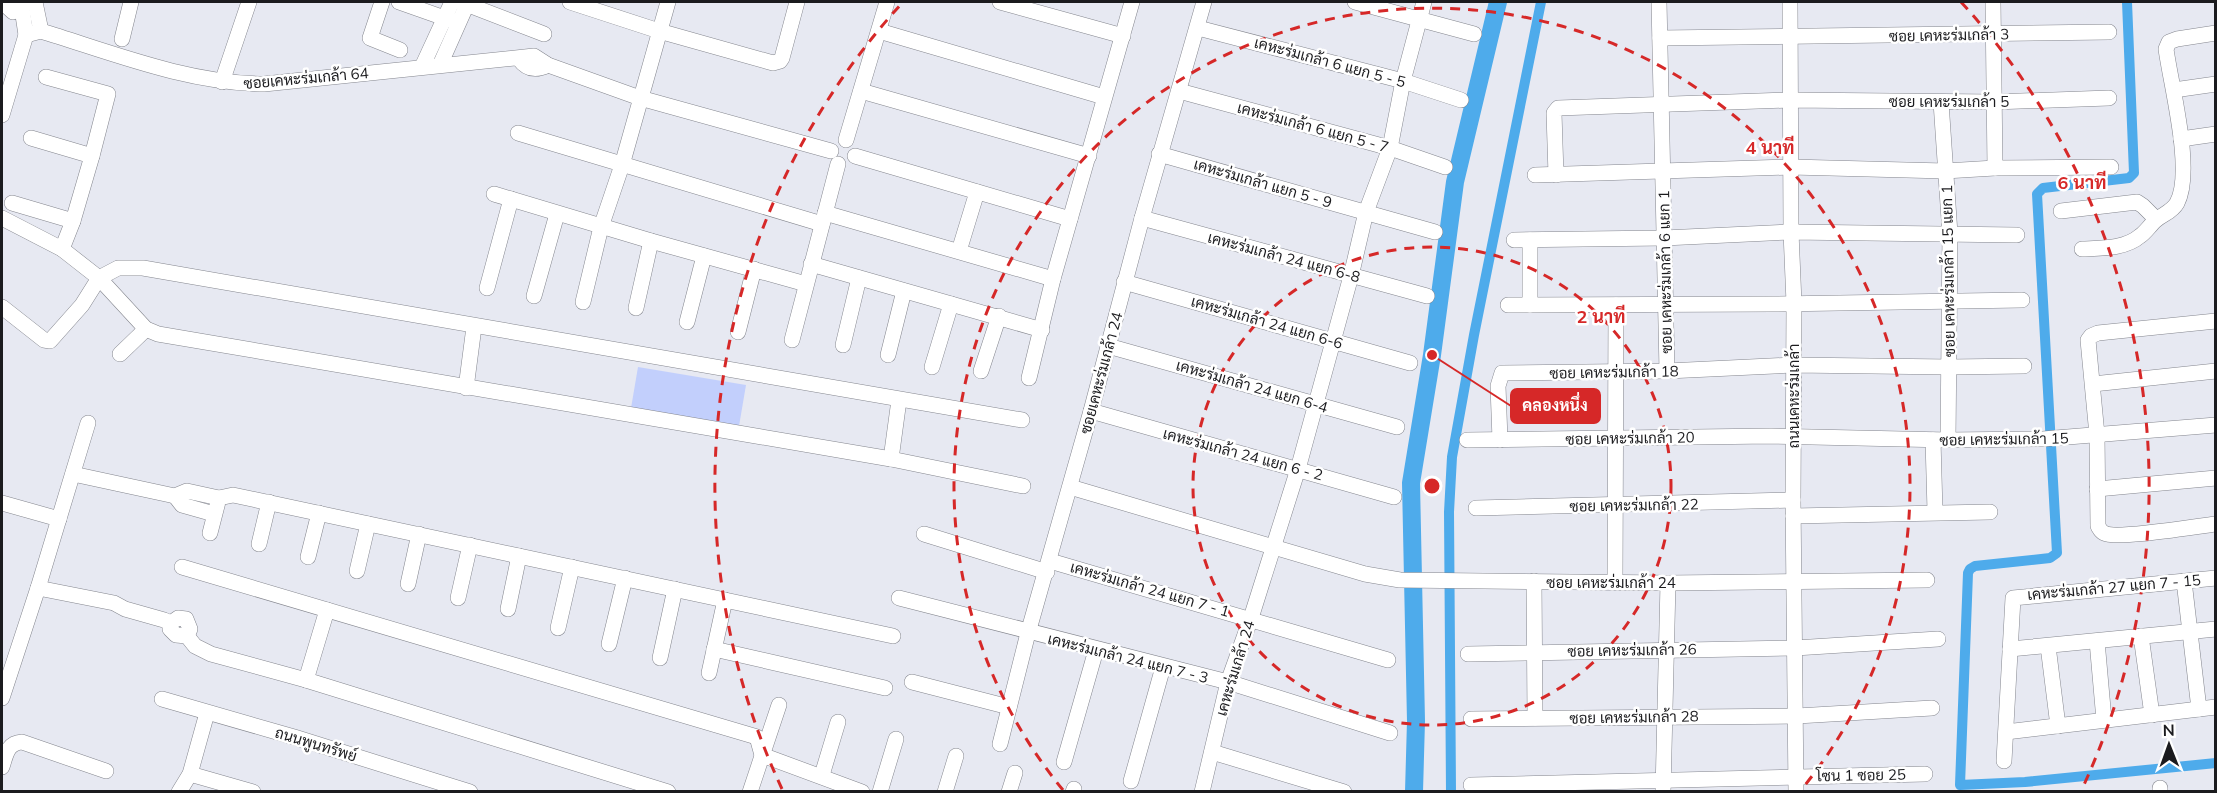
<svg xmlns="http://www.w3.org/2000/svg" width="2217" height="793" font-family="Mulish,Sarabun,sans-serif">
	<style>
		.green { fill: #c2cffc }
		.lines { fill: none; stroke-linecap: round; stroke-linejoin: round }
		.canal { stroke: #4eabeb; stroke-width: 10 }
		.river { stroke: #4eabeb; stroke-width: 18 }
		.minor-casing { stroke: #84868e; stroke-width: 16 }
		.minor { stroke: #fff; stroke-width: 15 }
		.ring { fill: none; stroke: #d62828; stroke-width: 3; stroke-dasharray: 10 8 }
		.labels { text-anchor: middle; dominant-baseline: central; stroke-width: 5; stroke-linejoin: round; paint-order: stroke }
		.street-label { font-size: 15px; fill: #1b1b1e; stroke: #fff }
		.centre { fill: #d62828; stroke: #fff; stroke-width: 3 }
		.ring-label { font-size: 18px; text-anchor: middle; font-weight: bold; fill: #d62828; stroke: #fff; stroke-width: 5; stroke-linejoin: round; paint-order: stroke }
		.leader { fill: none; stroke: #d62828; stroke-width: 2 }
		.callout-dot { fill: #d62828; stroke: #fff; stroke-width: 2 }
		.callout { fill: #d62828; stroke: #d62828; stroke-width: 2 }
		.callout-label { font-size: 16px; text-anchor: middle; font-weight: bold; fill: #fff }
	</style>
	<rect width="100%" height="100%" fill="#e7e9f2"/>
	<polygon class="green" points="638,367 746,385 738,432 630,414"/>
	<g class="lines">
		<g class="canal">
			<polyline points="2127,2 2134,173 2129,178 2043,188 2037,194 2057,553 2050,558 1975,566 1970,569 1968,573 1960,785 2025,782 2216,763"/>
			<polyline points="1451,792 1449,512 1452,457 1474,335 1541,2"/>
		</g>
		<polyline class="river" points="1414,792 1416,721 1411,483 1432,355 1455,182 1498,2"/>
		<g class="minor-casing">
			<g id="minor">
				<polyline points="2,2 13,12"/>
				<polyline points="21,2 26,35"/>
				<polyline points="35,2 41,31"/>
				<polyline points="382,2 370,38 400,50"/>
				<polyline points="399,2 453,21"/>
				<polyline points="461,2 544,34"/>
				<polyline points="570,2 659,31 773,63 780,61 782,58 797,2"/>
				<polyline points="1000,2 1123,36"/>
				<polyline points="1355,2 1474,34"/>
				<polyline points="1659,2 1667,371"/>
				<polyline points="1790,2 1791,232 1794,303 1793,500 1796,792"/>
				<polyline points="1993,2 1995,168"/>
				<polyline points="1198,28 1403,81 1461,100"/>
				<polyline points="879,31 1104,97"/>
				<polyline points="1660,38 2109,32"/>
				<polyline points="122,39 131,2"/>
				<path d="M519,59C527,70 536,71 548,65"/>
				<polyline points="440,65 468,2"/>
				<polyline points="422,67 452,2"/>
				<polyline points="46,77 108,94 92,156 73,221 62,249"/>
				<polyline points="222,82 249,2"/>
				<polyline points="2174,90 2216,84"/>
				<polyline points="861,91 1089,156"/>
				<polyline points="1179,91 1390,148 1445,167"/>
				<polyline points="1941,102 1950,234 1948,440"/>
				<path d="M2,115L26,35L41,31C113,53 187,83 264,84L534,56L548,65L640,98L831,151"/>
				<polyline points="518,133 822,224"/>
				<polyline points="31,138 92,156"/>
				<polyline points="2181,139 2216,134"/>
				<polyline points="846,140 887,2"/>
				<polyline points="1159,154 1435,232"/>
				<polyline points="855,156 1070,219"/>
				<polyline points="1535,175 1791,167 1945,171 1995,168 2111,167"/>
				<polyline points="1556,175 1554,113 1558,108 1790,100 1994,102 2109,98"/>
				<polyline points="494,194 651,241 806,284"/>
				<polyline points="12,203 73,221"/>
				<polyline points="2061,211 2137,202 2143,206 2156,219"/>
				<polyline points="825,213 1053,279"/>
				<polyline points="2,218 62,249 99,278 146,329 158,334 891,459 1023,486"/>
				<polyline points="1142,218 1427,296"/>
				<polyline points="1514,240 1664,238 1791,232 2017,235"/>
				<polyline points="1530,240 1530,305"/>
				<path d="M2082,249C2101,248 2125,249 2140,236C2146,232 2150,225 2156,220C2163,214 2172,212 2177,203C2194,171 2171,86 2166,49L2169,42L2177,39L2216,33"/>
				<polyline points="959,251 977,192"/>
				<polyline points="811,264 1042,330"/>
				<polyline points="1124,282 1410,363"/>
				<polyline points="487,288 511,199"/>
				<polyline points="534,296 557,214"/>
				<polyline points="583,302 601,227 622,165 668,2"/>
				<polyline points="1508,305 1773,304 2022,300"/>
				<polyline points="2,307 44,340 50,341 82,305 99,278 118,268 143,268 1022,420"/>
				<polyline points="636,308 651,241"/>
				<path d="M2216,321L2098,333L2091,336L2088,340L2097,435L2098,526C2100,529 2100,531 2104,533C2116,540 2197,526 2216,524"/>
				<polyline points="687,322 704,256"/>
				<polyline points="738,332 754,269"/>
				<polyline points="792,340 838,164"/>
				<polyline points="843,345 859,278"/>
				<polyline points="1108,346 1397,427"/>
				<polyline points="120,354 146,329"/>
				<polyline points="888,355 904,291"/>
				<polyline points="932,367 951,304"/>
				<polyline points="981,371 999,316"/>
				<polyline points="1029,378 1053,279 1132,2"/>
				<polyline points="2093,384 2216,371"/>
				<polyline points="466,388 474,327"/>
				<polyline points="1091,411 1394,497"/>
				<polyline points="1467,440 1771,436 1948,440 2043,439 2216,425"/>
				<polyline points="1500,440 1498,386 1502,373 1667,371 1793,365 1950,367 2024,366"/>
				<polyline points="1933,440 1935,511"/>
				<polyline points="891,459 899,400"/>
				<polyline points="73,474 175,496 187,491 219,498"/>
				<polyline points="1070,487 1365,574 1400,580 1668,583 1927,580"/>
				<polyline points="2097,489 2216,478"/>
				<polyline points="175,496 182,505 214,514"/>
				<polyline points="2,503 59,519"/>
				<polyline points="1476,508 1793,500"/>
				<polyline points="1793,516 1990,512"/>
				<polyline points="210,533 219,498 233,495 893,636"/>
				<polyline points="924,534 1047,572"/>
				<polyline points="259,544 269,502"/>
				<polyline points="308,557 319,513"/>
				<polyline points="1050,561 1388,660"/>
				<polyline points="182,567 757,737 762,755 862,792"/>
				<polyline points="357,571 368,524"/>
				<polyline points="1534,581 1535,718"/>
				<polyline points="2184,581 2199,709"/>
				<polyline points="1615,582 1616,305"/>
				<polyline points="408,584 419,534"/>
				<polyline points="38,588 114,603 125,609 164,620 171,623 170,629 176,635 187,636 195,646 211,654 306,680 668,792"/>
				<polyline points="458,598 470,545"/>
				<polyline points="899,598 1228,682 1390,733"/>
				<polyline points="508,609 519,556"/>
				<polyline points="171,623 178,618 186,619 190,629 187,636"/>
				<polyline points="558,628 572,567"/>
				<polyline points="2141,636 2152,715"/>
				<polyline points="2097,641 2104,720"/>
				<polyline points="609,644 625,578"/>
				<polyline points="2048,646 2058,726"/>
				<polyline points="714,649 885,688"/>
				<polyline points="2010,649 2216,629"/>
				<polyline points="1468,654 1795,648 1938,639"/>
				<polyline points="660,658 675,589"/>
				<polyline points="709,673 725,600"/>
				<polyline points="306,680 327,610"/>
				<polyline points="912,682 1009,707"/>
				<polyline points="2,698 38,588 88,423"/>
				<polyline points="162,699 294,737 470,792"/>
				<polyline points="1471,719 1797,716 1932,708"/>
				<polyline points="2006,732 2216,707"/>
				<polyline points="1000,744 1028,633 1091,411 1142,218 1204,2"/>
				<polyline points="1212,752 1344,792"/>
				<polyline points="2004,761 2013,598 2216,578"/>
				<polyline points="1064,762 1096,650"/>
				<path d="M2,767C6,755 7,743 22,742L106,771"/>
				<polyline points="190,774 253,792"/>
				<polyline points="822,775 838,722"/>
				<polyline points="1131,781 1163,667"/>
				<polyline points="1471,785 1925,774"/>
				<polyline points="179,792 190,774 207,713"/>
				<polyline points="750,792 779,705"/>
				<polyline points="880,792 896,739"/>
				<polyline points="945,792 956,756"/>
				<polyline points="1009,792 1015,773"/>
				<polyline points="1073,792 1074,789"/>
				<polyline points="1202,792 1228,682 1251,618 1298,469 1351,276 1366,212 1390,148 1403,81 1424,2"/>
				<polyline points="1663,792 1668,583"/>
				<polyline points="2160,792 2160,788"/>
			</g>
		</g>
		<use href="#minor" class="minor"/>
	</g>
	<g class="ring">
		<circle cx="1432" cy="486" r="239"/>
		<path d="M1063 790A478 478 0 1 1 1801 790"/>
		<path d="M782 789A717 717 0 0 1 903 2M1961 2A717 717 0 0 1 2082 789"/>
	</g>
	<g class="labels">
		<g class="street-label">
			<text transform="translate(1949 35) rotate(-1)">ซอย เคหะร่มเกล้า 3</text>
			<text transform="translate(1330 62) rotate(15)">เคหะร่มเกล้า 6 แยก 5 - 5</text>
			<text transform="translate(306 78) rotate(-5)">ซอยเคหะร่มเกล้า 64</text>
			<text x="1949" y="101">ซอย เคหะร่มเกล้า 5</text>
			<text transform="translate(1313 127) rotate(15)">เคหะร่มเกล้า 6 แยก 5 - 7</text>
			<text transform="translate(1263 183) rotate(16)">เคหะร่มเกล้า แยก 5 - 9</text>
			<text transform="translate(1284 257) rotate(15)">เคหะร่มเกล้า 24 แยก 6-8</text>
			<text transform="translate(1948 271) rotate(-91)">ซอย เคหะร่มเกล้า 15 แยก 1</text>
			<text transform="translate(1665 272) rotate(-91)">ซอย เคหะร่มเกล้า 6 แยก 1</text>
			<text transform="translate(1267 322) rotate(16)">เคหะร่มเกล้า 24 แยก 6-6</text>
			<text transform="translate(1614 372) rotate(-1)">ซอย เคหะร่มเกล้า 18</text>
			<text transform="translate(1101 373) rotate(-75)">ซอยเคหะร่มเกล้า 24</text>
			<text transform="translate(1252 386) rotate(16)">เคหะร่มเกล้า 24 แยก 6-4</text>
			<text transform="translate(1793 396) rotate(-90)">ถนนเคหะร่มเกล้า</text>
			<text transform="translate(1630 438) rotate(-1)">ซอย เคหะร่มเกล้า 20</text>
			<text transform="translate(2004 439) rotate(-1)">ซอย เคหะร่มเกล้า 15</text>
			<text transform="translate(1243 454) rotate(15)">เคหะร่มเกล้า 24 แยก 6 - 2</text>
			<text transform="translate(1634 505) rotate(-1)">ซอย เคหะร่มเกล้า 22</text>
			<text x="1611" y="582">ซอย เคหะร่มเกล้า 24</text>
			<text transform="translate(2114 587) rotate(-5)">เคหะร่มเกล้า 27 แยก 7 - 15</text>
			<text transform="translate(1150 589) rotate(16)">เคหะร่มเกล้า 24 แยก 7 - 1</text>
			<text transform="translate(1632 650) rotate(-1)">ซอย เคหะร่มเกล้า 26</text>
			<text transform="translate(1128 658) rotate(14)">เคหะร่มเกล้า 24 แยก 7 - 3</text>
			<text transform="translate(1235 668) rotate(-73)">เคหะร่มเกล้า 24</text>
			<text transform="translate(1634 717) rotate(-1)">ซอย เคหะร่มเกล้า 28</text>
			<text transform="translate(316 744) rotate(17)">ถนนพูนทรัพย์</text>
			<text transform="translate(1861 775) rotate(-1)">โซน 1 ซอย 25</text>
		</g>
	</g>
	<circle cx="1432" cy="486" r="9" class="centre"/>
	<g class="ring-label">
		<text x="1770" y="154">4 นาที</text>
		<text x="2082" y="189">6 นาที</text>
		<text x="1601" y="323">2 นาที</text>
	</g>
	<path class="leader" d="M1432 355L1511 406"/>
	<circle class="callout-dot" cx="1432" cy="355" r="6"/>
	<rect class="callout" x="1511" y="389" width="89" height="34" rx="6"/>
	<g class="callout-label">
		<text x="1555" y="411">คลองหนึ่ง</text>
	</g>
	<rect width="2217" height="793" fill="none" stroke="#1b1b1e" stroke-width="6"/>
	<g transform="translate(2169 745) rotate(359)" stroke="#ffffff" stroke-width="4.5" paint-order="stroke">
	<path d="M0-4.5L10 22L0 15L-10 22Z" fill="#1b1b1e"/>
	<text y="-9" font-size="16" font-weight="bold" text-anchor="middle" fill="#1b1b1e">N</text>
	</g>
</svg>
